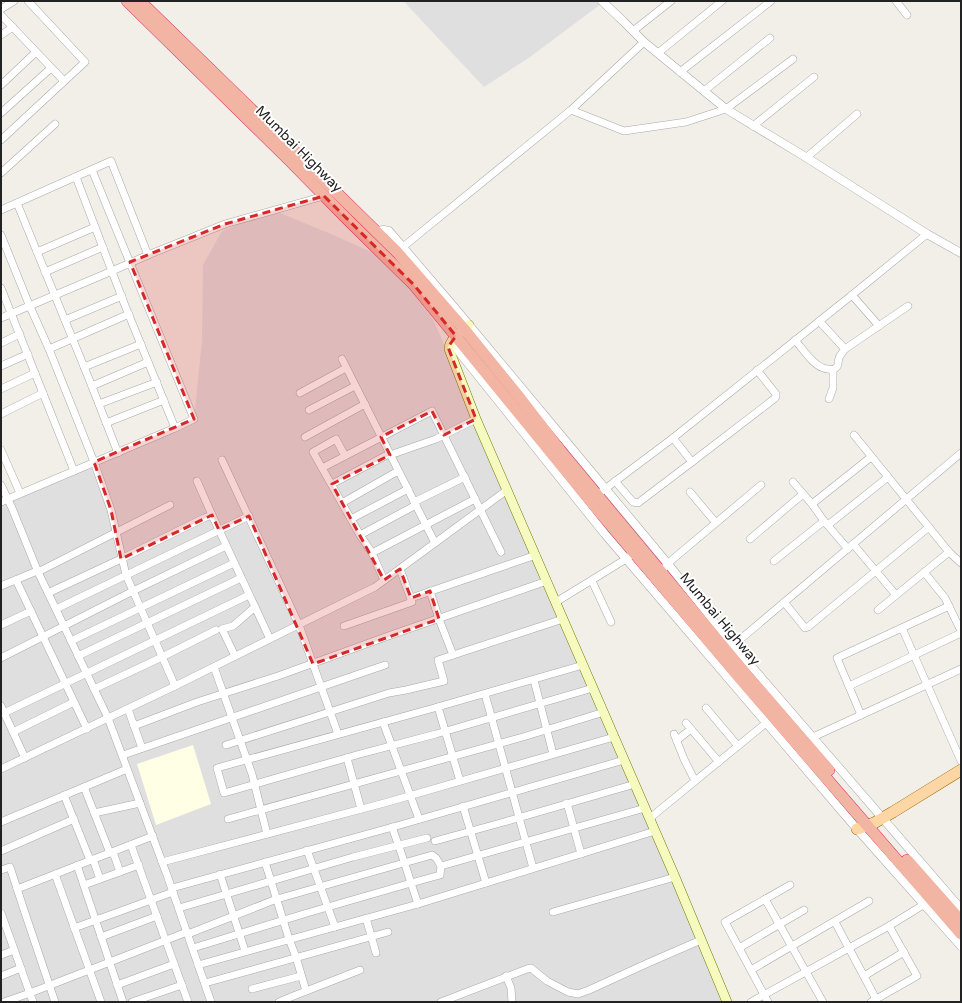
<svg xmlns="http://www.w3.org/2000/svg" width="962" height="1003" font-family="'Varela Round',sans-serif">
	<style>
		.residential { fill: #e0dfdf }
		.education { fill: #ffffe5 }
		.lines { fill: none; stroke-linecap: round; stroke-linejoin: round }
		.minor-casing { stroke: #a9a9a9; stroke-width: 8 }
		.tertiary-casing { stroke: #a9a9a9; stroke-width: 9 }
		.secondary-casing { stroke: #707d05; stroke-width: 10 }
		.primary-casing { stroke: #a06b00; stroke-width: 12 }
		.trunk-casing { stroke: #dc2a67; stroke-width: 12 }
		.minor { stroke: #fff; stroke-width: 7 }
		.tertiary { stroke: #fff; stroke-width: 8 }
		.secondary { stroke: #f7fabf; stroke-width: 9 }
		.primary { stroke: #fcd6a4; stroke-width: 11 }
		.trunk { stroke: #f2b4a3; stroke-width: 11 }
		.marked { fill: #d62828; fill-opacity: 0.2; stroke: #d62828; stroke-width: 3; stroke-dasharray: 8 5; stroke-linejoin: round }
		.labels { text-anchor: middle; dominant-baseline: central; stroke-width: 4; stroke-linejoin: round; paint-order: stroke }
		.street-label { font-size: 14px; fill: #222; stroke: #fff }
	</style>
	<rect width="100%" height="100%" fill="#f2efe9"/>
	<g class="residential">
		<polygon points="404,1 605,1 530,57 484,87 408,6"/>
		<polygon points="273,210 331,234 387,259 433,319 635,784 726,1002 1,1002 1,501 194,419 202,340 203,265 222,231"/>
	</g>
	<polygon class="education" points="193,745 211,804 156,825 137,764"/>
	<g class="lines">
		<g class="minor-casing">
			<g id="minor">
				<polyline points="896,1 907,15"/>
				<polyline points="1,9 14,1"/>
				<polyline points="1,15 64,81"/>
				<polyline points="633,31 671,1"/>
				<polyline points="1,35 13,27"/>
				<polyline points="658,53 722,1"/>
				<polyline points="680,72 771,1"/>
				<polyline points="1,85 36,52"/>
				<polyline points="704,91 770,38"/>
				<polyline points="571,110 644,42"/>
				<polyline points="1,113 51,68"/>
				<polyline points="753,126 814,77"/>
				<polyline points="1,140 85,62 28,1"/>
				<polyline points="807,157 857,114"/>
				<polyline points="1,173 55,124"/>
				<polyline points="76,177 124,303 175,428 194,419 92,170"/>
				<polyline points="17,203 89,379 118,453"/>
				<polyline points="1,210 111,161 148,255 112,271 1,318"/>
				<polyline points="1,235 28,302 49,349 94,462 111,510 126,575 175,686"/>
				<polyline points="398,251 571,110 624,131 686,122 726,109 793,59"/>
				<polyline points="37,252 95,227"/>
				<polyline points="148,255 225,224 324,196"/>
				<polyline points="45,272 103,247"/>
				<polyline points="1,288 74,471"/>
				<polyline points="852,295 879,326"/>
				<polyline points="65,320 122,296"/>
				<polyline points="819,321 845,349"/>
				<path d="M795,340C803,349 812,364 823,368C826,369 829,369 833,370V388L829,399"/>
				<polyline points="1,343 20,334"/>
				<polyline points="49,349 129,314"/>
				<polyline points="342,359 435,543"/>
				<polyline points="1,366 28,354"/>
				<polyline points="84,367 141,344"/>
				<path d="M833,370C840,365 837,365 839,358C840,355 843,352 845,349L908,306"/>
				<polyline points="92,386 148,362"/>
				<polyline points="1,389 35,373"/>
				<polyline points="300,393 346,368"/>
				<polyline points="99,404 157,382"/>
				<polyline points="309,410 355,386"/>
				<polyline points="1,414 43,393"/>
				<polyline points="106,423 164,400"/>
				<polyline points="854,435 949,552 961,563"/>
				<polyline points="305,437 365,404"/>
				<polyline points="1,450 20,493"/>
				<polyline points="222,460 299,625 338,734"/>
				<polyline points="692,462 774,399 776,397 776,394 757,370"/>
				<polyline points="322,468 313,452 336,439 345,456"/>
				<polyline points="197,481 212,515"/>
				<polyline points="615,481 633,502 638,503 692,462 673,438"/>
				<polyline points="793,482 812,504 824,521 848,549"/>
				<polyline points="332,484 387,455 390,455 436,439 476,419"/>
				<polyline points="1,485 12,508 38,572 108,718 167,875 211,1002"/>
				<polyline points="601,492 673,438 852,295 927,234"/>
				<polyline points="690,492 716,523"/>
				<polyline points="1,502 175,428"/>
				<polyline points="414,502 465,477"/>
				<polyline points="342,503 398,471"/>
				<polyline points="812,504 871,457"/>
				<polyline points="351,519 408,489"/>
				<polyline points="828,525 888,477"/>
				<polyline points="360,535 416,505"/>
				<polyline points="750,539 803,494"/>
				<polyline points="853,544 896,595"/>
				<polyline points="372,553 475,499"/>
				<polyline points="774,561 824,521"/>
				<polyline points="661,571 673,559 761,485"/>
				<polyline points="38,572 170,505"/>
				<polyline points="924,572 945,598 961,631"/>
				<polyline points="16,580 87,729"/>
				<polyline points="384,580 372,553 360,535 322,468 432,411 501,552"/>
				<polyline points="592,581 611,622"/>
				<polyline points="1,586 37,571"/>
				<polyline points="430,591 439,619 453,655"/>
				<polyline points="48,593 121,559 204,518 212,515 270,639"/>
				<polyline points="411,598 536,555"/>
				<polyline points="556,602 626,559 634,553"/>
				<polyline points="784,602 805,628 808,627 929,527"/>
				<polyline points="949,606 837,658 861,715 961,669"/>
				<polyline points="56,609 249,516"/>
				<polyline points="878,610 949,552"/>
				<polyline points="1,625 31,611"/>
				<polyline points="344,626 412,602 400,569"/>
				<polyline points="902,628 961,761"/>
				<polyline points="71,641 234,563"/>
				<polyline points="730,648 961,453"/>
				<polyline points="78,656 241,578"/>
				<polyline points="235,656 222,629 233,626 255,607"/>
				<polyline points="1,658 133,591 226,546"/>
				<polyline points="583,665 434,708 217,768 224,793 360,754 436,734 593,688"/>
				<polyline points="214,667 252,774 267,834"/>
				<polyline points="534,680 553,754"/>
				<polyline points="849,686 961,633"/>
				<polyline points="94,689 162,657 216,630"/>
				<polyline points="485,694 533,868"/>
				<polyline points="1,706 25,758"/>
				<polyline points="438,707 460,781"/>
				<polyline points="706,708 738,746"/>
				<polyline points="128,709 142,748"/>
				<polyline points="4,713 249,595"/>
				<polyline points="383,722 419,819"/>
				<polyline points="686,723 719,762"/>
				<polyline points="134,726 197,702 278,676 391,635 547,581"/>
				<polyline points="13,732 74,702"/>
				<polyline points="674,734 684,759 695,781"/>
				<polyline points="813,737 861,715"/>
				<polyline points="677,740 691,729"/>
				<polyline points="226,745 389,693 406,690 444,681 438,660 563,619"/>
				<polyline points="123,755 385,665"/>
				<polyline points="347,758 361,809"/>
				<polyline points="1,769 175,686 375,587 507,490"/>
				<polyline points="84,787 110,853"/>
				<polyline points="64,795 90,860"/>
				<polyline points="567,803 581,854"/>
				<polyline points="463,806 486,883"/>
				<polyline points="94,813 140,803"/>
				<polyline points="650,818 766,723"/>
				<polyline points="228,819 523,737 604,712"/>
				<polyline points="1,822 127,769"/>
				<polyline points="435,841 504,822 635,784"/>
				<polyline points="131,845 188,1002"/>
				<polyline points="307,850 335,927"/>
				<polyline points="1,851 74,819"/>
				<polyline points="113,852 120,872"/>
				<polyline points="93,859 100,879"/>
				<polyline points="162,862 388,802 614,737"/>
				<polyline points="265,862 289,939 296,957 306,991"/>
				<polyline points="77,865 123,1002"/>
				<polyline points="441,866 645,808"/>
				<polyline points="1,870 10,867 23,907 55,1002"/>
				<polyline points="55,874 101,1002"/>
				<polyline points="220,874 245,951"/>
				<polyline points="84,885 139,865"/>
				<polyline points="172,888 400,825 624,760"/>
				<polyline points="17,889 153,836"/>
				<polyline points="765,899 823,1002"/>
				<polyline points="418,904 655,831"/>
				<polyline points="179,908 353,857 427,838"/>
				<polyline points="553,912 675,877"/>
				<polyline points="1,913 33,1002"/>
				<polyline points="366,918 376,953"/>
				<polyline points="835,922 876,999"/>
				<polyline points="74,928 173,892"/>
				<path d="M188,934L274,900L277,899C329,884 380,870 432,855L436,858L441,866L440,875L411,883C405,864 399,846 392,827"/>
				<polyline points="101,937 157,916"/>
				<polyline points="193,948 307,913 411,883 418,904 198,965"/>
				<polyline points="739,948 804,910"/>
				<polyline points="1,955 14,950"/>
				<polyline points="751,970 869,901"/>
				<polyline points="1,976 21,968"/>
				<polyline points="506,976 511,988 512,1002"/>
				<polyline points="864,976 904,952"/>
				<polyline points="205,983 388,932"/>
				<polyline points="117,985 174,964"/>
				<polyline points="252,989 301,976"/>
				<polyline points="4,1002 30,993 187,932"/>
				<polyline points="132,1002 182,985"/>
				<polyline points="279,1002 296,995 360,970"/>
				<polyline points="441,1002 527,969 531,968 547,981 568,992 578,994 589,990 648,963 701,940"/>
				<polyline points="751,1002 889,926 928,902"/>
				<polyline points="768,1002 725,922 790,885"/>
				<polyline points="871,1002 917,976 889,926"/>
			</g>
		</g>
		<g class="tertiary-casing">
			<g id="tertiary">
				<polyline points="602,1 623,21 644,42 726,109 804,156 927,234 961,253"/>
				<polyline points="376,231 384,230 389,231 454,307 569,445 668,564 733,645 961,909"/>
				<polyline points="451,342 604,533 857,829 961,946"/>
			</g>
		</g>
		<g class="secondary-casing">
			<path id="secondary" d="M469,325C462,331 449,339 449,349L476,419L675,877L727,1002"/>
		</g>
		<g class="primary-casing">
			<polyline id="primary" points="857,829 874,823 893,812 961,770"/>
		</g>
		<g class="trunk-casing">
			<g id="trunk">
				<polyline points="127,1 289,160 349,221 414,285 592,503 737,675 961,934"/>
				<polyline points="140,1 284,141 397,252 464,329 520,398 564,455 745,673 829,770"/>
				<polyline points="907,860 961,921"/>
			</g>
		</g>
		<use href="#minor" class="minor"/>
		<use href="#tertiary" class="tertiary"/>
		<use href="#secondary" class="secondary"/>
		<use href="#primary" class="primary"/>
		<use href="#trunk" class="trunk"/>
	</g>
	<path class="marked" d="M324,196L414,285L456,336L448,347L476,419L444,435L432,411L381,437L390,455L332,484L384,580L400,569L411,598L430,591L439,619L313,664L249,516L219,530L212,515L121,559L111,510L94,462L194,419L130,262L225,224Z"/>
	<g class="labels">
		<g class="street-label">
			<text transform="translate(299 149) rotate(45)">Mumbai Highway</text>
			<text transform="translate(720 619) rotate(50)">Mumbai Highway</text>
		</g>
	</g>
	<rect width="962" height="1003" fill="none" stroke="#222222" stroke-width="4"/>
</svg>
